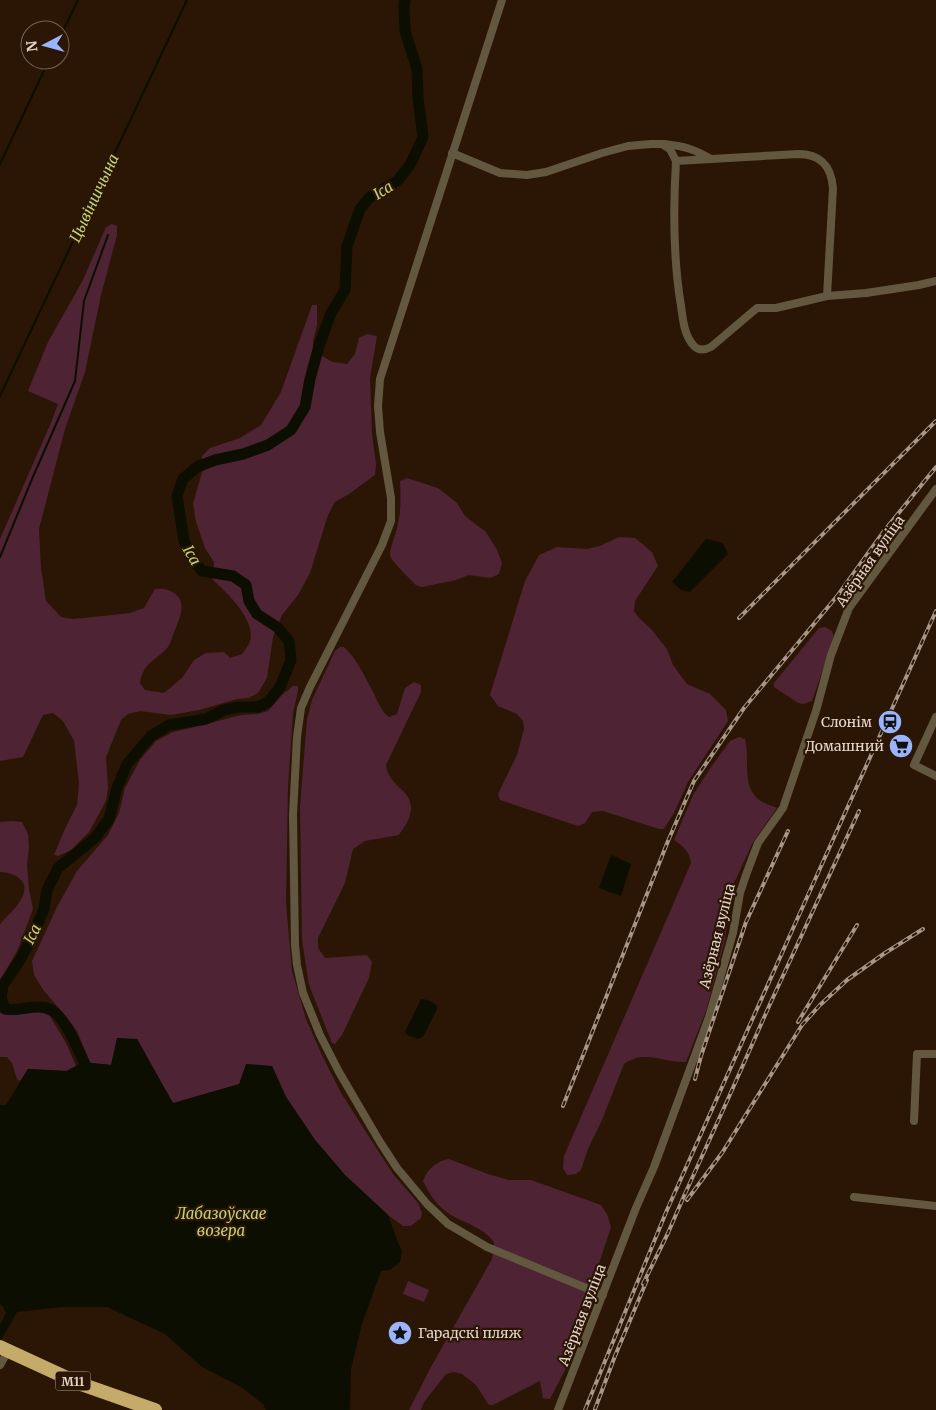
<svg xmlns="http://www.w3.org/2000/svg" width="936" height="1410" font-family="Merriweather,serif">
	<style>
		.green { fill: #4e2333 }
		.water { fill: #0b0e00 }
		.lines { fill: none; stroke-linecap: round; stroke-linejoin: round }
		.stream { stroke: #0b0e00; stroke-width: 2 }
		.river { stroke: #0b0e00; stroke-width: 11 }
		.street { stroke: #62573f; stroke-width: 8 }
		.highway { stroke: #c5ab6a; stroke-width: 14 }
		.rail-casing { stroke: #a79689; stroke-width: 4 }
		.rail { stroke: #2b1605; stroke-width: 2; stroke-dasharray: 5.5; stroke-linecap: butt }
		.labels { text-anchor: middle; dominant-baseline: central; stroke-width: 4.5; stroke-linejoin: round; paint-order: stroke }
		.shield { fill: #2b1605; stroke: #ac9c8f; stroke-width: 1 }
		.shield-label { font-size: 12px; font-weight: bold; fill: #e4d5ca }
		.street-label { font-size: 14px; fill: #e4d5ca; stroke: #2b1605 }
		.poi-label { font-size: 14px; fill: #e4d5ca; stroke: #2b1605; text-anchor: end }
		.water-label { font-size: 15px; font-style: italic; fill: #c2d377; stroke: #2b1605 }
	</style>
	<rect width="100%" height="100%" fill="#2b1605"/>
	<g class="green">
		<path d="M112,224L117,226V235L101,295L85,372L65,429L39,529L41,568L46,601L61,617L73,619L130,613L144,608L155,589C164,588 167,589 174,593C188,602 179,620 174,632C172,637 171,643 168,647C157,660 143,662 140,683L145,690L164,693L182,678L194,660L206,653L224,652L230,658L242,654C245,650 249,645 250,641C256,620 227,593 213,580L214,562L205,548L196,522L193,503L203,469L202,456L210,448L240,438L261,425L281,392L312,305H317V325L313,341V351L333,362L347,364L355,354L359,338L367,334L377,336L370,378L372,434L376,464L375,475L349,494L335,502L328,515L310,573L298,595L282,615L273,637L267,678L258,693L249,698L237,699L199,710L171,715L140,711L128,714L121,720L106,757L108,788L106,801L89,832L71,850L58,856L54,855L64,831L77,805L79,783L74,741L63,721L53,713L43,715L23,757L0,761V539L50,425L58,404L28,391L48,342L83,280L106,227Z"/>
		<path d="M407,478L438,488L457,503L465,516L486,532L497,550L502,563L499,574L490,578L469,575L456,580L422,587L416,585C411,580 390,560 390,555C389,551 396,534 397,528C401,512 401,497 400,481Z"/>
		<polygon points="619,537 635,538 652,552 658,566 635,601 634,611 639,618 651,629 667,649 673,665 687,684 710,694 726,710 728,721 688,782 674,813 664,829 659,829 603,811 592,812 585,823 578,826 500,800 498,794 517,755 524,729 523,721 517,714 498,706 490,695 525,581 539,555 557,547 587,549 600,546"/>
		<polygon points="825,627 832,631 834,637 812,701 803,704 798,703 774,687 774,683 819,628"/>
		<path d="M340,647H344C357,659 364,675 372,690C378,701 380,710 389,717L397,714L405,688L414,682L421,685V692L386,765C389,790 419,790 409,818C407,824 402,830 399,835L365,841L353,849L345,883L318,938V948L325,958L367,955L372,962L369,978L342,1035L335,1044L332,1043L309,985L302,940L300,806L307,719L312,700L335,651Z"/>
		<polygon points="293,686 298,686 298,691 293,713 288,787 286,903 292,971 306,1019 322,1055 341,1093 393,1174 418,1203 422,1213 421,1218 411,1226 403,1226 388,1215 345,1175 315,1140 286,1097 272,1066 240,1084 173,1104 137,1039 111,1065 90,1063 77,1031 64,1014 44,991 34,975 32,961 57,907 77,871 108,835 119,813 125,788 140,760 156,741 173,732 187,729 241,715 257,714 268,711 282,695"/>
		<path d="M739,737L745,739C750,756 742,783 756,797C761,803 771,805 777,808L753,842L728,896L726,910L727,925L725,940L706,1011L686,1062C664,1063 644,1049 624,1064L602,1120L588,1149L581,1170L576,1174L567,1175L563,1168L564,1156L691,863C689,851 684,847 674,840L693,795L711,767L730,741Z"/>
		<path d="M13,821L22,822L28,834L29,848L27,864L29,889L33,909L18,949L0,981V924C9,914 32,895 22,881C17,875 7,872 0,872V822Z"/>
		<polygon points="39,1011 50,1016 66,1043 76,1066 66,1071 28,1069 20,1081 17,1079 12,1063 7,1057 0,1057 0,1013 15,1015"/>
		<path d="M449,1159L488,1174L509,1180H531L601,1205L607,1214L611,1227L594,1279L588,1301L590,1313L579,1343L550,1399H547L543,1398L540,1381L493,1405H489L476,1385L462,1374L454,1372L446,1374L424,1402L421,1410H409L431,1367L492,1259L494,1242C484,1228 465,1223 451,1215C438,1207 429,1194 423,1181C427,1169 437,1161 449,1159Z"/>
		<polygon points="408,1281 429,1290 424,1302 403,1294"/>
	</g>
	<g class="water">
		<polygon points="706,539 723,543 728,554 690,592 681,590 672,582"/>
		<polygon points="611,855 631,864 621,896 599,888"/>
		<path d="M421,999C426,999 433,1002 437,1006V1009L423,1037L418,1039L407,1035L405,1032Z"/>
		<polygon points="117,1038 137,1039 173,1103 239,1084 246,1064 272,1066 286,1097 315,1140 345,1175 388,1215 397,1240 402,1251 400,1262 390,1270 381,1271 362,1324 351,1369 350,1410 266,1410 263,1404 241,1387 202,1367 165,1334 107,1307 62,1307 17,1312 0,1342 0,1325 6,1313 3,1307 0,1304 0,1105 6,1105 28,1069 67,1071 83,1062 111,1065"/>
	</g>
	<g class="lines">
		<g class="stream">
			<polyline points="60,37 78,0"/>
			<polyline points="0,164 49,60"/>
			<polyline points="0,396 187,0"/>
			<polyline points="0,557 32,479 75,381 84,301 108,235"/>
		</g>
		<path class="river" d="M90,1074C80,1057 66,1013 47,1008C32,1004 19,1012 5,1009L1,998L3,985L20,960L32,937L44,909L47,890L58,868L95,838L109,819L117,788L127,764L151,736L169,725L206,719L224,710L239,707H258L268,702L280,687L291,660L289,641L277,627L257,614L249,601L246,585L233,576L202,571L193,560L184,541L177,496L183,479L197,467L215,460L243,454L268,445L291,430L305,407L310,379L319,346L331,313L345,290L347,246L360,209L369,198L397,181L410,165L423,137L418,98L417,69L405,31L404,6L405,0"/>
		<g class="street">
			<polyline points="502,0 380,379 378,406 380,432 391,498 391,521 382,545 310,687 301,708 297,737 293,815 295,945 297,965 303,993 320,1035 339,1072 380,1142 397,1168 427,1204 448,1224 487,1247 603,1295"/>
			<path d="M664,144C684,146 694,149 711,159"/>
			<polyline points="452,153 500,173 527,175 546,172 602,153 628,146 651,144 662,144 670,149 676,161"/>
			<path d="M827,296L833,188C831,166 821,154 798,154L676,161C673,210 673,258 681,306C683,319 684,336 694,346C699,351 705,350 711,347L757,308H776L827,296L866,293L919,285L936,281"/>
			<polyline points="936,717 914,765 936,776"/>
			<polyline points="914,1121 917,1054 936,1054"/>
			<polyline points="854,1197 936,1206"/>
			<polyline points="0,1365 8,1351"/>
			<polyline points="558,1410 636,1208 654,1167 709,1017 733,933 740,893 746,875 758,843 783,808 816,711 831,655 849,608 936,489"/>
		</g>
		<polyline class="highway" points="0,1347 78,1383 155,1410"/>
		<g class="rail-casing">
			<g id="rail">
				<polyline points="739,618 936,421"/>
				<polyline points="798,1022 857,925"/>
				<polyline points="695,1079 701,1056 746,922 788,831"/>
				<polyline points="563,1106 668,841 694,781 744,708 838,595 884,531 936,467"/>
				<polyline points="687,1200 722,1153 802,1025 820,1005 847,980 885,953 923,929"/>
				<polyline points="643,1284 668,1233 684,1196 728,1099 770,1004 859,811"/>
				<polyline points="595,1409 615,1356 647,1280"/>
				<polyline points="585,1410 667,1210 795,924 936,611"/>
			</g>
		</g>
		<use href="#rail" class="rail"/>
	</g>
	<defs>
		<g id="station-disc" transform="scale(1.25)"><circle r="9.5" fill="#9bb5fd" stroke="#2b1605"/><path d="M-3-6H3Q5-6 5-4V2Q5 4 3 4L4.5 6H3L1.5 4h-3L-3 6H-4.5L-3 4Q-5 4-5 2V-4Q-5-6-3-6ZM-3.5-4v3h7v-3ZM-3.5 1v1.5H-2V1ZM2 1v1.5H3.5V1Z" fill="#111"/></g>
		<g id="supermarket-disc" transform="scale(1.25)"><circle r="9.5" fill="#9bb5fd" stroke="#2b1605"/><path d="M-6-5.5h2.5l.6 2H6L4.5 2H-2.5L-4.4-4H-6ZM-1.5 3.2a1.3 1.3 0 1 0 .1 0ZM3 3.2a1.3 1.3 0 1 0 .1 0Z" fill="#111"/></g>
		<g id="sight-disc" transform="scale(1.25)"><circle r="9.5" fill="#9bb5fd" stroke="#2b1605"/><path d="M0-6L1.8-2.2L6-1.7L2.9 1.2L3.7 5.4L0 3.3L-3.7 5.4L-2.9 1.2L-6-1.7L-1.8-2.2Z" fill="#111"/></g>
	</defs>
	<g fill-rule="evenodd">
		<use href="#station-disc" x="890" y="722"/>
		<use href="#supermarket-disc" x="901" y="746"/>
		<use href="#sight-disc" x="400" y="1333"/>
	</g>
	<g class="labels">
		<rect class="shield" x="55.5" y="1371.5" width="35" height="19" rx="4"/>
		<g class="shield-label">
			<text x="73" y="1381">М11</text>
		</g>
		<g class="street-label">
			<text transform="translate(870 561) rotate(-55)">Азёрная вуліца</text>
			<text transform="translate(717 936) rotate(-76)">Азёрная вуліца</text>
			<text transform="translate(582 1315) rotate(-69)">Азёрная вуліца</text>
		</g>
		<g class="poi-label">
			<text x="872" y="722">Слонім</text>
			<text x="884" y="746">Домашний</text>
			<text x="418" y="1333" text-anchor="start">Гарадскі пляж</text>
		</g>
		<g class="water-label">
			<text transform="translate(383 190) rotate(-32)">Іса</text>
			<text transform="translate(94 198) rotate(-65)">Цывіншчына</text>
			<text transform="translate(192 555) rotate(60)">Іса</text>
			<text transform="translate(32 934) rotate(-63)">Іса</text>
			<text x="221" y="1213">Лабазоўскае<tspan x="221" dy="17">возера</tspan></text>
		</g>
	</g>
	<g transform="translate(45 45) rotate(264)"><circle r="24" fill="#2b1605" stroke="#756254"/>
	<path d="M0-4L9 19L0 12L-9 19Z" fill="#9bb5fd"/>
	<text y="-8" font-size="14" font-weight="bold" text-anchor="middle" fill="#e4d5ca">N</text>
	</g>
</svg>
